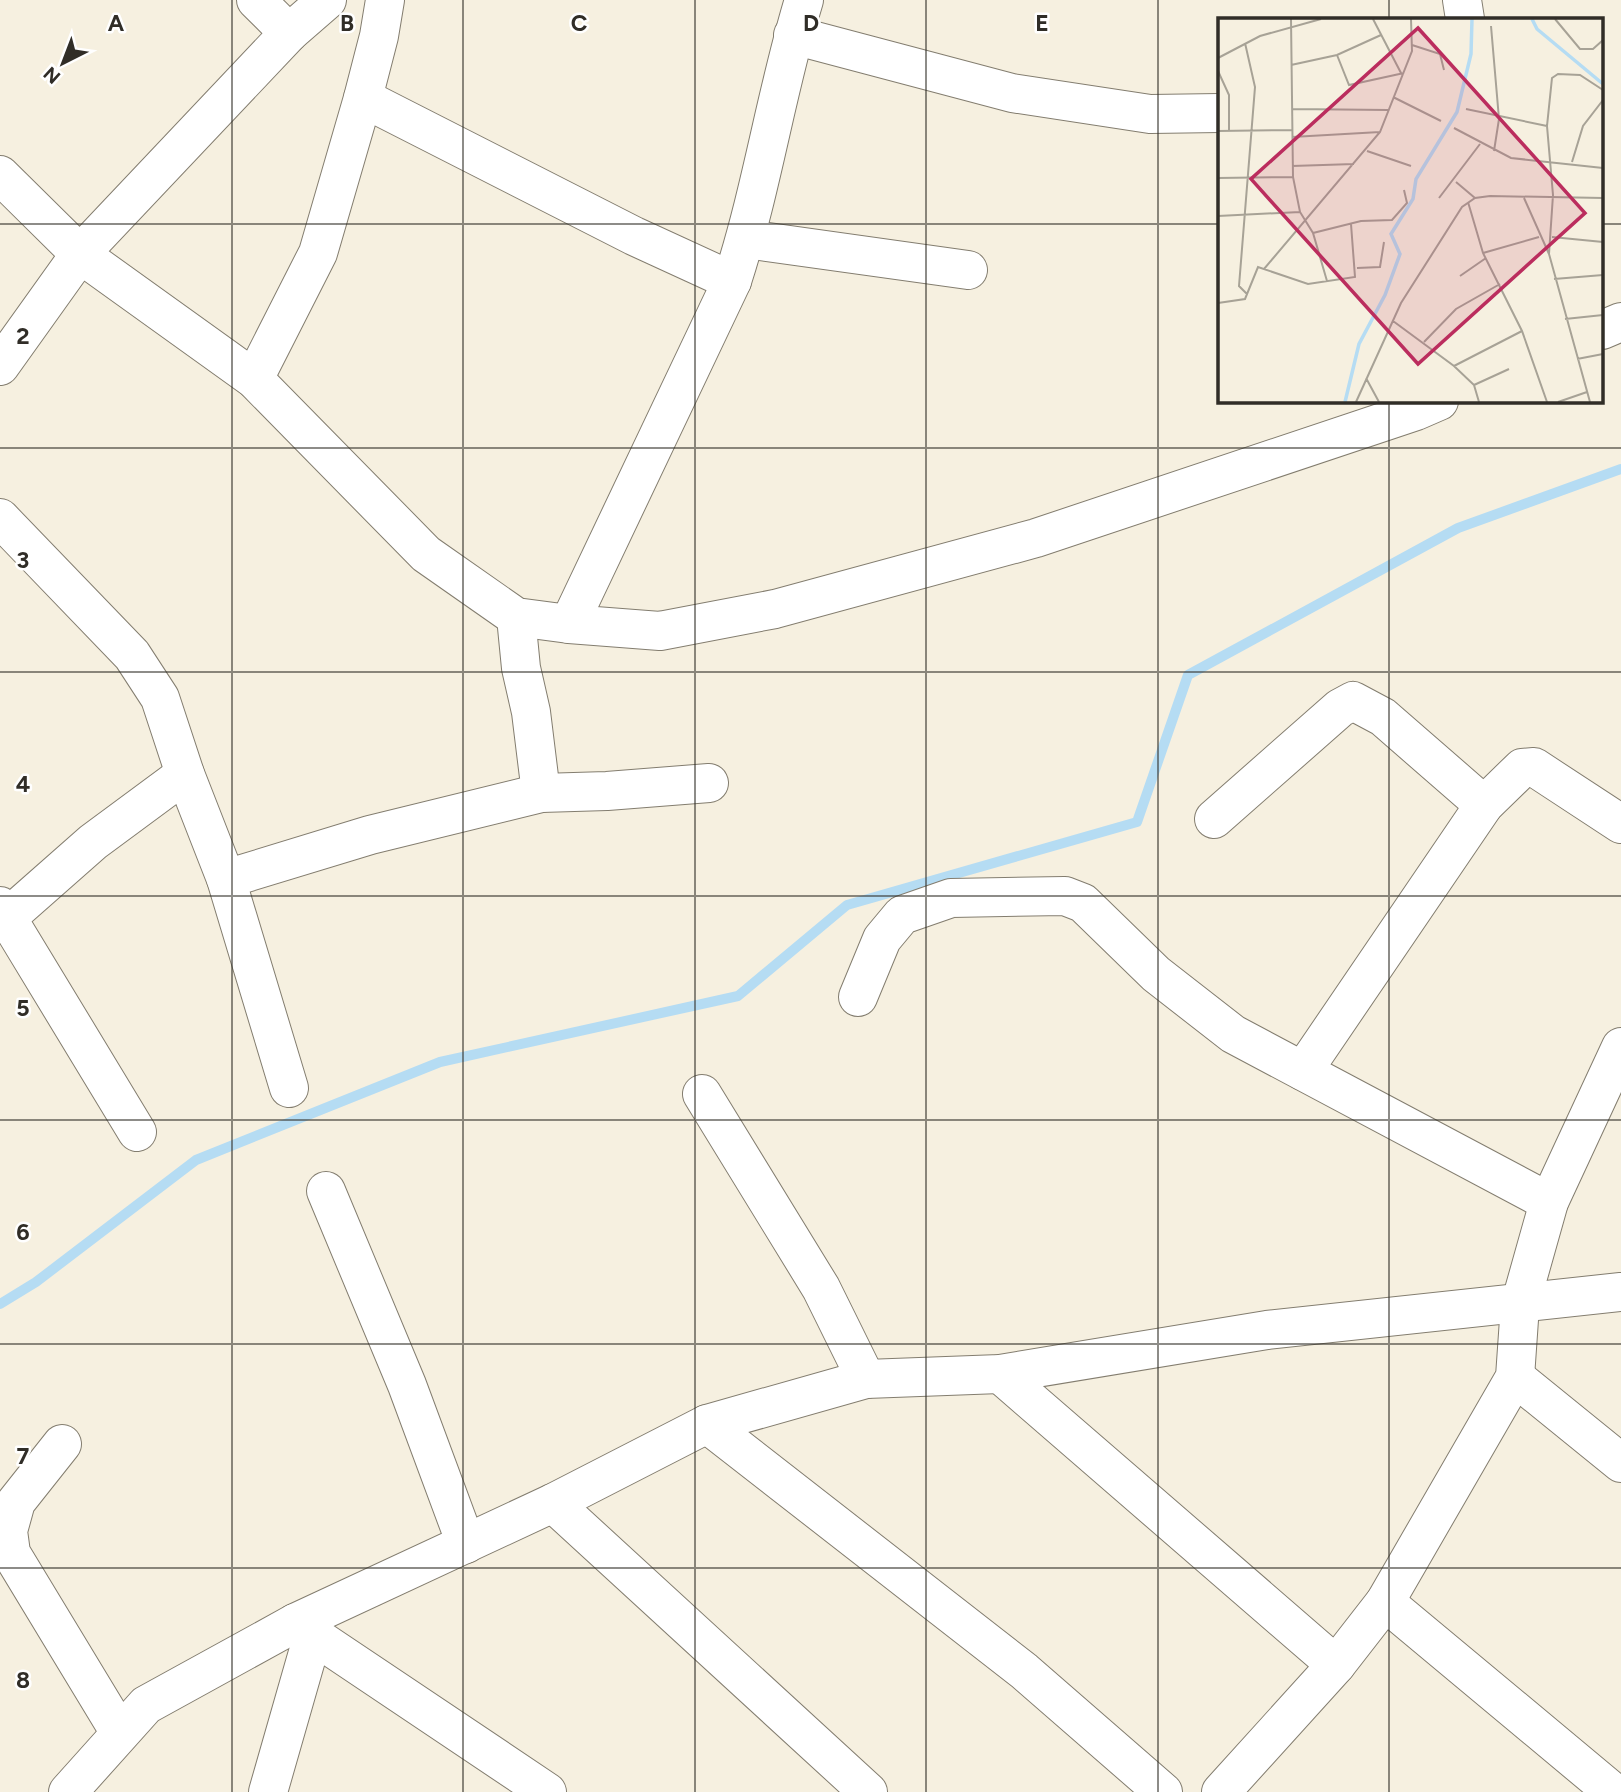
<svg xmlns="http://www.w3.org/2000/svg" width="1621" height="1792" font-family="Figtree,sans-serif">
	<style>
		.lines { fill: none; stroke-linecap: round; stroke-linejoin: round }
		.stream { stroke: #b5dcf3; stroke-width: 10 }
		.minor-casing { stroke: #837d6f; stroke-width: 40 }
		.minor { stroke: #fff; stroke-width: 38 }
		.grid { fill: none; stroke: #302d27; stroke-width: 2; stroke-opacity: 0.55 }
		.inset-river { fill: none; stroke: #b5dcf3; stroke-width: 3.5 }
		.inset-road { fill: none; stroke: #a7a296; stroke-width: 2 }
		.view { fill: #bb2d5e; fill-opacity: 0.15; stroke: #bb2d5e; stroke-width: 3.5 }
		.inset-edge { fill: none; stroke: #302d27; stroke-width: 3.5 }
		.grid-label { font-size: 23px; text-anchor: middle; font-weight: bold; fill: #302d27; stroke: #fff; stroke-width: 5; stroke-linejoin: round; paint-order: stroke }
	</style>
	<rect width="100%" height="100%" fill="#f6f0e0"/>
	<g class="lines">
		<polyline class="stream" points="0,1304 36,1282 196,1160 440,1062 738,996 847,905 1137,822 1188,675 1458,528 1621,469"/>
		<g class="minor-casing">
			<g id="minor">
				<polyline points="256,0 289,33"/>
				<polyline points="1462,0 1465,19"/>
				<polyline points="793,35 1012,93 1150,114 1220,113"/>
				<polyline points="363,98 634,236 732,281"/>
				<polyline points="0,175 80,254 254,379 426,554 516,617 569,624 660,631 775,609 1036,538 1416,411 1439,401"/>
				<polyline points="746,239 968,270"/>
				<polyline points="1602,330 1621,322"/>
				<polyline points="0,366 80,254 289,33 327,0"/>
				<polyline points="254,379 318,253 363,98 379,36 385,0"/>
				<polyline points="0,518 132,655 160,698 185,774 226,879 289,1088"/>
				<polyline points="516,617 521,668 531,712 541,793"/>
				<path d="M569,624L732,281C762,189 776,92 804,0"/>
				<polyline points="1214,819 1340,708 1353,701 1383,717 1484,805"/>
				<polyline points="226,879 370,835 541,793 607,791 709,783"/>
				<polyline points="0,906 137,1132"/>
				<polyline points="0,924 93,842 185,774"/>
				<polyline points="858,997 882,939 902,915 951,898 1065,896 1083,903 1156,974 1233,1034 1549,1202"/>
				<polyline points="1303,1071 1484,805 1522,768 1534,767 1621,824"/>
				<polyline points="702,1094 821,1288 866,1379"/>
				<polyline points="326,1191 407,1385 466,1544"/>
				<polyline points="1000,1374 1336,1665"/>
				<polyline points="1515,1377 1621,1463"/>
				<polyline points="707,1424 1024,1671 1163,1792"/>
				<polyline points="62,1444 16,1502 8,1531 11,1553 120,1733"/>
				<polyline points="553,1503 868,1792"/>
				<polyline points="1385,1602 1613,1792"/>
				<polyline points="295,1623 547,1792"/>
				<polyline points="68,1792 146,1705 295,1623 553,1503 707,1424 866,1379 1000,1374 1267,1330 1621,1292"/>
				<polyline points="268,1792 313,1635"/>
				<polyline points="1221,1792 1336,1665 1385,1602 1515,1377 1520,1305 1549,1202 1621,1047"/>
			</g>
		</g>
		<use href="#minor" class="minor"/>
	</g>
	<path class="grid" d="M232,0V1792M463,0V1792M695,0V1792M926,0V1792M1158,0V1792M1389,0V19M0,224H1220M1602,224H1621M1389,401V1792M0,448H1621M0,672H1621M0,896H1621M0,1120H1621M0,1344H1621M0,1568H1621"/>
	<g transform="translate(1218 18)">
		<rect width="385" height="385" fill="#f6f0e0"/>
		<path class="inset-river" d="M314,1L319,11L385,66M127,384L141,326L167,277L182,236L173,216L195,181L198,161L239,94L253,36L254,1"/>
		<path class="inset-road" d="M73,1L75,159L82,194L95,215L109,263M155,1L183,55M337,1L362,31H375L385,22M273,8L281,101L276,133M27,25L37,69L21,268L29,276M194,27L222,36L226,52M119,37L131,67L186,55M0,40L42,18L103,1M73,47L119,37L163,17M0,53L11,77V112M175,79L223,103M74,91L170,92M248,91L329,108M236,110L293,140L385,150M0,113L74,112M74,119L162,114M149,133L193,148M354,144L365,108L385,82M74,148L136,146M0,160L75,159M238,164L257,180M221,180L262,126M306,180L331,236M250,184L265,235L304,313L329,384M0,198L82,194M95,215L143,203L174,202L189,185L186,172M334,219L385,224M265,235L321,219M139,250L162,249L166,224M46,251L162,114L194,33L193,1M242,258L268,240M336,261L385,257M0,285L27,281L40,249L90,266L137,259L133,206M347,301L385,297M175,303L236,348L256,367L261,384M206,324L238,291L282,266M359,341L385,336M236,348L304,313M148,360L161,384M256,367L291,351M138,384L183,285L244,189L257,180L272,178L385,180M340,384L369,374M372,384L331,236L335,177L329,108L334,60L340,56L362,57L385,72"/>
		<path class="view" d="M200,10L367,195L200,346L33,161Z"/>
		<rect width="385" height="385" class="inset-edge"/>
	</g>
	<g class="grid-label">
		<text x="116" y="31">A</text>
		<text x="347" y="31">B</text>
		<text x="579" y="31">C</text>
		<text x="811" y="31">D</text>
		<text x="1042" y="31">E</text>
		<text x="23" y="344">2</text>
		<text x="23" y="568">3</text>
		<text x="23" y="792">4</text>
		<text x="23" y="1016">5</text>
		<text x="23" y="1240">6</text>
		<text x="23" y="1464">7</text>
		<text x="23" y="1688">8</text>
	</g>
	<g transform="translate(63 63) rotate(222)" stroke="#ffffff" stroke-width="5" paint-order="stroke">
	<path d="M0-5L12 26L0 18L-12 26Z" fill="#302d27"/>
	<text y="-10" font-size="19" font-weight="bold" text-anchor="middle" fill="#302d27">N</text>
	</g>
</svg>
